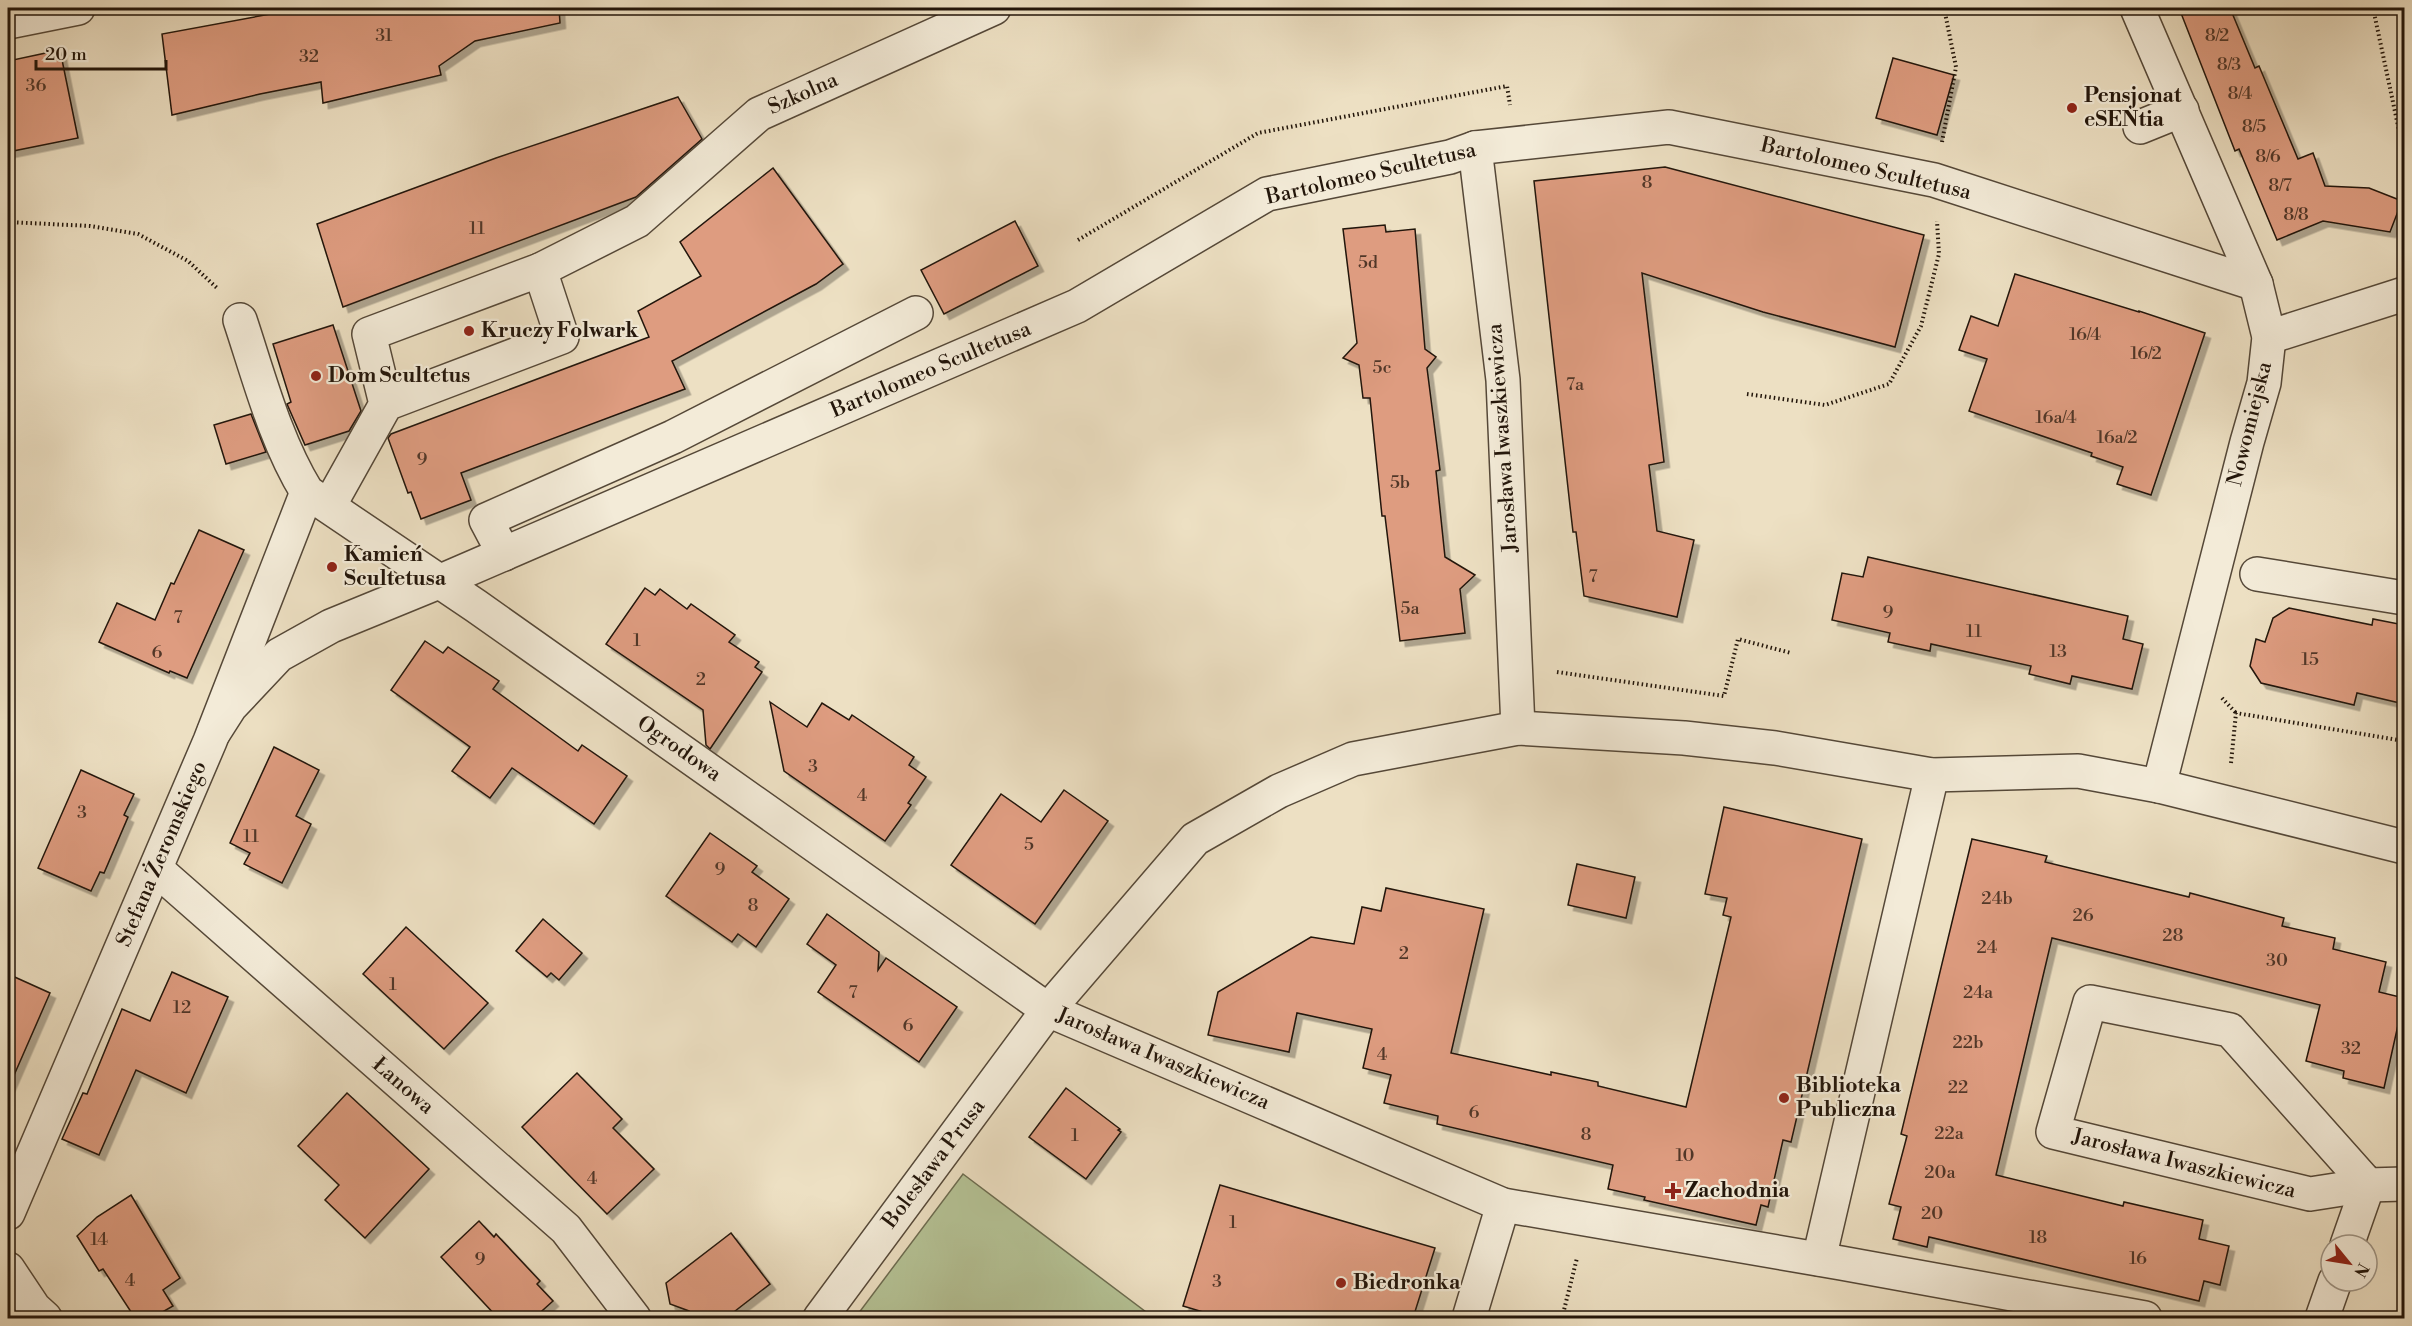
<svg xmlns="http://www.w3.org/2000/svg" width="2412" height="1326" font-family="'Libre Bodoni',serif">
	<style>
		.green { fill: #b5c396; stroke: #6c6c50; stroke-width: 1.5 }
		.building { fill: #de9c80; stroke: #22150a; stroke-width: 1.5; filter: url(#shadow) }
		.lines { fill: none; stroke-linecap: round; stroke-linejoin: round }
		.minor-casing { stroke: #554838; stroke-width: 36 }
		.path { stroke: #22150a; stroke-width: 4; stroke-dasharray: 1.5 3; stroke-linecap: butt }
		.minor { stroke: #f3ebd8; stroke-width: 33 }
		.poi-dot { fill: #8f2418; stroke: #f3ebd8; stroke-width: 2 }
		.labels { text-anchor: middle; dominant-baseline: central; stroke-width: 4.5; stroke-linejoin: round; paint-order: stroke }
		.number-label { font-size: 18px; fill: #513728 }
		.street-label { font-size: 21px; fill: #22150a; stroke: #f3ebd8 }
		.poi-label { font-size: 21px; font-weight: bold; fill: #22150a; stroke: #f3ebd8; text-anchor: start }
	</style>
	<defs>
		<filter id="shadow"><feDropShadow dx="5.5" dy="5.5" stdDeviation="0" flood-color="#0004"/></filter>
	</defs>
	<rect width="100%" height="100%" fill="#ede0c3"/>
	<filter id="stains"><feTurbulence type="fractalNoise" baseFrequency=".00333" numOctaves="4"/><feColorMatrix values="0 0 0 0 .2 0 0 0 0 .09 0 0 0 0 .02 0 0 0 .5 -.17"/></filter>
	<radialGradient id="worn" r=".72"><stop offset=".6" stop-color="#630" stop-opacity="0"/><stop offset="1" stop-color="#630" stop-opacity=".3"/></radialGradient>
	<polygon class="green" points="963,1174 1154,1318 855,1318"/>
	<g class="building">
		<polygon points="303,8 559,8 560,23 475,41 439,66 441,75 323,103 321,82 260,94 172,115 162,34"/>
		<polygon points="2179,8 2230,8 2255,68 2259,66 2298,159 2313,153 2325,186 2369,188 2402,201 2390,232 2323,221 2277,240 2239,149 2235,151"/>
		<polygon points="60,50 78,138 8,152 8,61"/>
		<polygon points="1893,58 1954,75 1937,135 1876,118"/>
		<polygon points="678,97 702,139 636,197 343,307 317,224 496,158"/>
		<polygon points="1665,167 1924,235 1895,347 1763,312 1642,273 1664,462 1649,465 1657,531 1694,540 1677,617 1584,596 1576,532 1573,532 1570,506 1534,181"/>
		<polygon points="773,168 843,264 816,284 672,361 685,389 461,473 471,500 421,519 411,492 408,493 388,438 391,434 649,337 638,311 701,276 680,242"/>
		<polygon points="1015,221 1038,266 944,314 921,270"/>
		<polygon points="1385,225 1386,232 1415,229 1425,349 1436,357 1427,368 1440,470 1436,471 1445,557 1475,575 1460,589 1465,633 1400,641 1385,516 1382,516 1370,398 1363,398 1359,365 1343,358 1357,343 1343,229"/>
		<polygon points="2015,274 2139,312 2139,311 2205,333 2151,495 2117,484 2123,467 2091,456 2092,453 1969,411 1987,359 1959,350 1971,316 1998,326"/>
		<polygon points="333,325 361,411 349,431 305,445 287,404 291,402 273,344"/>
		<polygon points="251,414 266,452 226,464 214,425"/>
		<polygon points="199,530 244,550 187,678 170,671 169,673 99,642 117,603 155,620 171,583 174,584"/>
		<polygon points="1868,557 2128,616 2123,639 2143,644 2132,689 2072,676 2070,684 2029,674 2031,666 1931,644 1930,651 1888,642 1890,633 1832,620 1842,573 1863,577"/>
		<polygon points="645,588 655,595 660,589 687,609 691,604 735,635 729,642 759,662 755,667 762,672 710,749 706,745 703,710 606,644"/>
		<polygon points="2289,608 2372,625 2373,619 2404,625 2404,704 2357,693 2354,705 2261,683 2250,666 2256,639 2265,642 2273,618"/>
		<polygon points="425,641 443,653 448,647 499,681 493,689 578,751 582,745 627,776 594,824 512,768 490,798 452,771 470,747 391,690"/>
		<polygon points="770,702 807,727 822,703 849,720 852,715 914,757 909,765 926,777 908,803 911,805 885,841 784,771"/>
		<polygon points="274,747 319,770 296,816 311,824 282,883 244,864 250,853 230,843"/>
		<polygon points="81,770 134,794 124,815 128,817 104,873 100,872 91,891 38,868"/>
		<polygon points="1064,790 1108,821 1035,924 951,865 1001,794 1041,822"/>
		<polygon points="1724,807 1862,839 1791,1142 1783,1140 1768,1207 1761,1205 1756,1225 1644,1200 1645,1197 1608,1189 1613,1165 1437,1124 1438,1116 1384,1103 1391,1075 1363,1068 1372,1029 1297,1013 1289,1052 1208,1035 1218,992 1311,937 1354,944 1362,907 1381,911 1386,888 1484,909 1451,1053 1551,1075 1551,1072 1598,1082 1598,1086 1686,1107 1731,917 1723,915 1727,898 1705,894"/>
		<polygon points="710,833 757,866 752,872 789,899 756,947 738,934 732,942 666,896"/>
		<polygon points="1972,839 2047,856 2045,862 2189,897 2190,893 2284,918 2282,926 2335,938 2333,949 2386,962 2379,992 2404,998 2384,1088 2343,1078 2344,1071 2306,1061 2320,1005 2052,938 1996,1175 2123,1206 2124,1202 2203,1220 2199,1239 2229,1246 2220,1285 2204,1281 2199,1301 1929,1237 1927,1247 1893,1239 1901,1207 1889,1204 1907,1136 1901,1134"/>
		<polygon points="1577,864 1635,877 1626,918 1568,905"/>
		<polygon points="827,914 879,952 878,970 886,958 957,1007 919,1062 818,992 836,965 807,944"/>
		<polygon points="543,919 582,953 559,980 551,973 547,977 516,951"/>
		<polygon points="406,927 488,1003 444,1049 363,974"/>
		<polygon points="172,972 228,997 186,1093 136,1070 99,1155 62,1139 83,1093 87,1094 122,1009 150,1021"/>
		<polygon points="8,974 50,993 8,1089"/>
		<polygon points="577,1073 622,1119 613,1128 654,1169 607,1214 522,1127"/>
		<polygon points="1066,1088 1120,1129 1118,1130 1121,1132 1086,1179 1029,1137"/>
		<polygon points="347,1093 429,1169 365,1238 325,1200 339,1185 298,1146"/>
		<polygon points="1220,1185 1435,1248 1413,1318 1223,1318 1183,1306"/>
		<polygon points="131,1195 180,1278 163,1290 173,1306 152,1318 135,1318 103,1269 99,1271 77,1236 97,1217"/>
		<polygon points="479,1221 494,1237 496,1234 540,1281 537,1284 553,1301 534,1318 498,1318 441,1257"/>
		<polygon points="731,1233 770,1284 726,1318 695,1318 689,1311 670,1304 666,1283"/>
	</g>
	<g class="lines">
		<g class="minor-casing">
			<g id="minor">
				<polyline points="2137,8 2256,284 2269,337 2264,383 2247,442 2159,786"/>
				<polyline points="8,22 78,8"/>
				<polyline points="2140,127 2182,110"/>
				<polyline points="1475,148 1503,380 1518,728"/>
				<polyline points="540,270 637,221 759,114 994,8"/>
				<path d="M240,320C259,377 275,440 307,492L476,606L1048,1010L1503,1205L1841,1263L2145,1318"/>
				<polyline points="2269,337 2404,294"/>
				<polyline points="329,506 386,404 562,337 540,270 369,334 386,404"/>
				<polyline points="504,554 486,520 673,437 916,313"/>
				<polyline points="2257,574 2404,598"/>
				<polyline points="214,732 230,707 279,655 331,626 441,581 1077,306 1267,194 1450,157 1475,148 1669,127 1934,180 2256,284"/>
				<polyline points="156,869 566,1229 634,1318"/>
				<polyline points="2368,1185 2230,1030 2090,1002 2053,1132 2310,1194 2368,1185 2404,1184"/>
				<polyline points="8,1213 210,741 307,492"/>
				<polyline points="2347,1245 2368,1185"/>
				<polyline points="1819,1259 1932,775"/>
				<polyline points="8,1269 34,1308 45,1318"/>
				<polyline points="820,1318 1048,1010 1195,839 1279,791 1353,759 1518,728 1684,738 1775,748 1932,775 2078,771 2159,786 2404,847"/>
				<polyline points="1469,1318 1503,1205"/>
				<polyline points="2322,1318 2335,1281"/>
			</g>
		</g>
		<g class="path">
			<polyline points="2373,8 2404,154"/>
			<polyline points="1942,142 1956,67 1944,8"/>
			<polyline points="8,222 90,226 138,234 188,261 217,288"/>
			<polyline points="1078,240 1258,133 1507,86 1510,105"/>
			<polyline points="1747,394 1825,405 1889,384 1921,326 1939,254 1937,221"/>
			<polyline points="1557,672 1724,696 1738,639 1791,653"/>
			<polyline points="2222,698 2236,713"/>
			<polyline points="2231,763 2236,713 2404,741"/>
			<polyline points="1562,1318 1577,1258"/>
		</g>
		<use href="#minor" class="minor"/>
	</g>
	<g class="poi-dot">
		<circle cx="2072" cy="108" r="6"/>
		<circle cx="469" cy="331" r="6"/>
		<circle cx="316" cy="376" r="6"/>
		<circle cx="332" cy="567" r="6"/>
		<circle cx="1784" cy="1098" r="6"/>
		<path d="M1670 1182h6v6h6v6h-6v6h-6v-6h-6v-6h6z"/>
		<circle cx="1341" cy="1283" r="6"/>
	</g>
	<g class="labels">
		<g class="number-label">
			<text x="384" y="35">31</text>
			<text x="2217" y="35">8/2</text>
			<text x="309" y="56">32</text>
			<text x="2229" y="64">8/3</text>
			<text x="36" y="85">36</text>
			<text x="2240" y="93">8/4</text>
			<text x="2254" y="126">8/5</text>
			<text x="2268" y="156">8/6</text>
			<text x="1647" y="182">8</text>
			<text x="2280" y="185">8/7</text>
			<text x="2296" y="214">8/8</text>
			<text x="477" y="228">11</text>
			<text x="1368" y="262">5d</text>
			<text x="2085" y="334">16/4</text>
			<text x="2146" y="353">16/2</text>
			<text x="1382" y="367">5c</text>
			<text x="1575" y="384">7a</text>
			<text x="2056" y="417">16a/4</text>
			<text x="2117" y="437">16a/2</text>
			<text x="422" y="459">9</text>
			<text x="1400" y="482">5b</text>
			<text x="1593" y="576">7</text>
			<text x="1410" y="608">5a</text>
			<text x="1888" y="612">9</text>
			<text x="178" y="617">7</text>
			<text x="1974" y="631">11</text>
			<text x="637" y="640">1</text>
			<text x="2058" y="651">13</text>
			<text x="157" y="652">6</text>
			<text x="2310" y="659">15</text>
			<text x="701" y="679">2</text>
			<text x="813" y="766">3</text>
			<text x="862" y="795">4</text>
			<text x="82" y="812">3</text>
			<text x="251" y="836">11</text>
			<text x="1029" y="844">5</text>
			<text x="720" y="869">9</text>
			<text x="1997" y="898">24b</text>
			<text x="753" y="905">8</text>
			<text x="2083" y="915">26</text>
			<text x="2173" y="935">28</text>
			<text x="1987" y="947">24</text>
			<text x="1404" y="953">2</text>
			<text x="2277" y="960">30</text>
			<text x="393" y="984">1</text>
			<text x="853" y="992">7</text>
			<text x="1978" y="992">24a</text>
			<text x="182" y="1007">12</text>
			<text x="908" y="1025">6</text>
			<text x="1968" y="1042">22b</text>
			<text x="2351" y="1048">32</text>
			<text x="1382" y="1054">4</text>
			<text x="1958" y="1087">22</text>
			<text x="1474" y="1112">6</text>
			<text x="1949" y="1133">22a</text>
			<text x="1586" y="1134">8</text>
			<text x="1075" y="1135">1</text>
			<text x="1685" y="1155">10</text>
			<text x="1940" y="1172">20a</text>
			<text x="592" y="1178">4</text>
			<text x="1932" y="1213">20</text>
			<text x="1233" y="1222">1</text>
			<text x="2038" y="1237">18</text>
			<text x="99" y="1239">14</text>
			<text x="2138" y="1258">16</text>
			<text x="480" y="1259">9</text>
			<text x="130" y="1280">4</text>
			<text x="1217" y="1281">3</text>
		</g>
		<g class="street-label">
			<text transform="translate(803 94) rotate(-24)">Szkolna</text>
			<text transform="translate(1866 169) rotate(13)">Bartolomeo Scultetusa</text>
			<text transform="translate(1371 174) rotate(-13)">Bartolomeo Scultetusa</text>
			<text transform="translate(931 370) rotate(-23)">Bartolomeo Scultetusa</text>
			<text transform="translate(2250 424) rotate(-76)">Nowomiejska</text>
			<text transform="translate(1503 438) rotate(-94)">Jarosława Iwaszkiewicza</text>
			<text transform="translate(679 749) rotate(35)">Ogrodowa</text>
			<text transform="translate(162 854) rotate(-67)">Stefana Żeromskiego</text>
			<text transform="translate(1163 1059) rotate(23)">Jarosława Iwaszkiewicza</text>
			<text transform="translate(403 1086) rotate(41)">Łanowa</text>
			<text transform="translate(934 1164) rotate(-53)">Bolesława Prusa</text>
			<text transform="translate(2184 1164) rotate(14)">Jarosława Iwaszkiewicza</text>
		</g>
		<g class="poi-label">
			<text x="2084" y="96">Pensjonat<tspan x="2084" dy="24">eSENtia</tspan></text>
			<text x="481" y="331">Kruczy Folwark</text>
			<text x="328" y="376">Dom Scultetus</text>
			<text x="344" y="555">Kamień<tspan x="344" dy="24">Scultetusa</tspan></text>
			<text x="1796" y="1086">Biblioteka<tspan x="1796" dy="24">Publiczna</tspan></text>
			<text x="1685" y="1191">Zachodnia</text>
			<text x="1353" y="1283">Biedronka</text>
		</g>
	</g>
	<rect width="2412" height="1326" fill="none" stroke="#ede0c3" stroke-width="30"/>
	<rect x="9" y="9" width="2394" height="1308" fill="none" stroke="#22150a" stroke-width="3"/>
	<rect x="15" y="15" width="2382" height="1296" fill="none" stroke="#22150a" stroke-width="1.5"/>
	<g transform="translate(2349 1263) rotate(120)"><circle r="28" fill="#f3ebd8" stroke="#9f9586" stroke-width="1.5"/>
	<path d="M0-4.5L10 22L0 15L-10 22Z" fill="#8f2418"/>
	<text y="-9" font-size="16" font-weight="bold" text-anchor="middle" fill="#22150a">N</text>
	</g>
	<path d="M36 60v9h130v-9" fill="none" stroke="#22150a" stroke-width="3"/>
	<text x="45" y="60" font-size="18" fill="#22150a" stroke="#f3ebd8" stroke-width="4.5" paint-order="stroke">20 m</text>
	<rect width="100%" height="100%" filter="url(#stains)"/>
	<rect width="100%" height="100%" fill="url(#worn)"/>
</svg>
